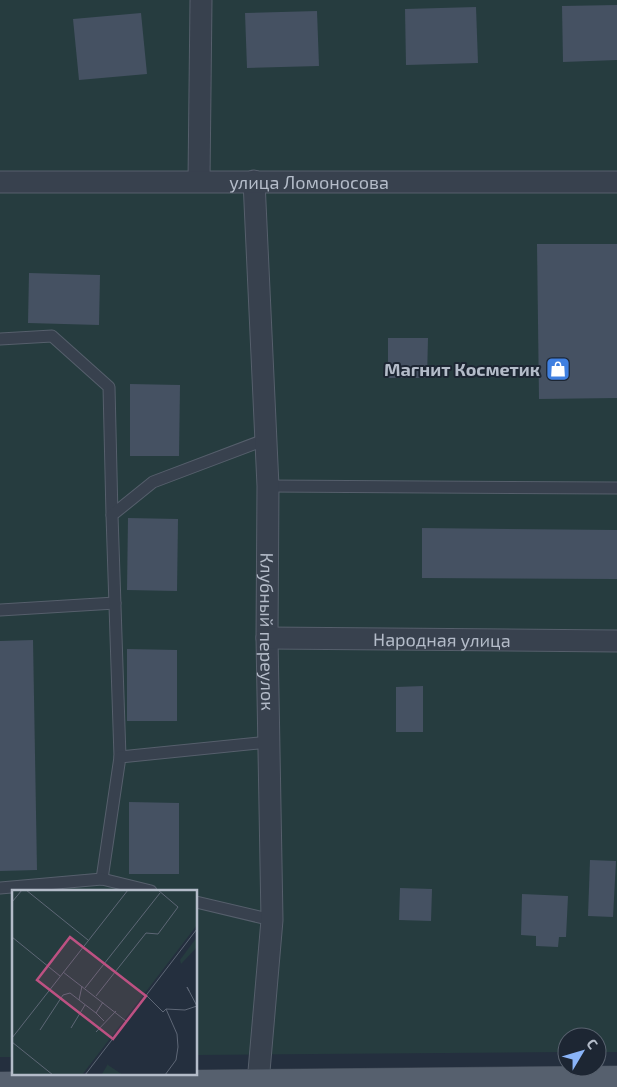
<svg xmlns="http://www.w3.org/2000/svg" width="617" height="1087" font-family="'Exo 2',sans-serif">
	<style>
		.green { fill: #263c3f }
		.building { fill: #455162 }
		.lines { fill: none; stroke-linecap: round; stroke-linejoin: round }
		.service-casing { stroke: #565f6c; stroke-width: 13 }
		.minor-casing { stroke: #565f6c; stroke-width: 23 }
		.primary-casing { stroke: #414a57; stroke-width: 29 }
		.service { stroke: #38414e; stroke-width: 11 }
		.minor { stroke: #38414e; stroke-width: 21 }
		.primary { stroke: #56606e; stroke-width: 28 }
		.labels { text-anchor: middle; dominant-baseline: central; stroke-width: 4; stroke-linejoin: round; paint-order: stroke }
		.street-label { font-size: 18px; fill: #b4bcc9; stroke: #1d2633 }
		.poi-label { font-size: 18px; font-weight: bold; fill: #b4bcc9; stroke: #1d2633; text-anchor: end }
		.inset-road { fill: none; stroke: #5e6776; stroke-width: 1 }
		.view { fill: #bd5182; fill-opacity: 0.15; stroke: #bd5182; stroke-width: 2.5 }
		.inset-edge { fill: none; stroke: #b4bcc9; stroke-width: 2.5 }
	</style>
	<rect width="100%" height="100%" fill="#242f3e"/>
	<polygon class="green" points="0,0 617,0 617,1052 597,1052 597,1037 567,1037 567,1052 196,1055 196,891 14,891 14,1057 0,1057"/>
	<g class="building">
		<polygon points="617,5 617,60 563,62 562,6"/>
		<polygon points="476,7 478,63 406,65 405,9"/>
		<polygon points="317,11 319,66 247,68 245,13"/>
		<polygon points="141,13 147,74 79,80 73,19"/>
		<polygon points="537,244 617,244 617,398 539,399"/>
		<polygon points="29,273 100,275 99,325 28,323"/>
		<polygon points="388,338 428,338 427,378 388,378"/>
		<polygon points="130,384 180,385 179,456 130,456"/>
		<polygon points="128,518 178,519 177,591 127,590"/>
		<polygon points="422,528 617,530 617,579 422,578"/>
		<polygon points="33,640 37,870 0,871 0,641"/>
		<polygon points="127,649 177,650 177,721 127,721"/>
		<polygon points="423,686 423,732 396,732 396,687"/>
		<polygon points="129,802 179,803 179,874 129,874"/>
		<polygon points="590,860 616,861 613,917 588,916"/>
		<polygon points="400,888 432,889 431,921 399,920"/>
		<polygon points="522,894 568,896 566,937 559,937 558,947 536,946 536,936 521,935"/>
	</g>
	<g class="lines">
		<g class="service-casing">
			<g id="service">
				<polyline points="0,339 52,336 109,387 112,515"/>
				<polyline points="268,486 617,488"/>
				<polyline points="0,610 115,603"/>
				<polyline points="120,757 112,515 153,482 264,440"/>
				<polyline points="102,879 120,757 268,742"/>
				<polyline points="0,888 102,879 151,891"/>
				<polyline points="196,902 272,920"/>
			</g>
		</g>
		<g class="minor-casing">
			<g id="minor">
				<polyline points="199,180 201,0"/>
				<path id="s1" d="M254,181L268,486L267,638L272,920L258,1083"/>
				<path id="s2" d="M0,182H617"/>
				<path id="s3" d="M267,638L617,641"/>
			</g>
		</g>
		<g class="primary-casing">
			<polyline id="primary" points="0,1086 617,1080"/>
		</g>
		<use href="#service" class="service"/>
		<use href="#minor" class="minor"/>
		<use href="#primary" class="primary"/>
	</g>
	<defs>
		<g id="shop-square" transform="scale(1.25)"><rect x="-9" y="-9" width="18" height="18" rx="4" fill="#3f7fe0" stroke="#1d2633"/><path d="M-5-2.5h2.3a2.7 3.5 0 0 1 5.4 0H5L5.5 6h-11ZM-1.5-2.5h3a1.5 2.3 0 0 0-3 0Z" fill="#fff"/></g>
	</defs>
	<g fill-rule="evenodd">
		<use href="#shop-square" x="558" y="369"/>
	</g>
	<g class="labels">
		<g class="street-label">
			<text stroke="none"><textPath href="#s2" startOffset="309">улица Ломоносова</textPath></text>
			<text stroke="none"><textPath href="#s1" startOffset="451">Клубный переулок</textPath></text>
			<text stroke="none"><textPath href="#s3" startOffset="175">Народная улица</textPath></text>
		</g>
		<g class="poi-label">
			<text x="540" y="369">Магнит Косметик</text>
		</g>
	</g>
	<g transform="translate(12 890)">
		<rect width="185" height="185" fill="#242f3e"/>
		<path d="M0,0H185V35L70,185H0ZM185,47V57L169,74L168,70ZM96,174V175L111,185L90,184Z" fill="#263c3f"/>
		<path class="inset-road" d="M14,0L76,50M0,12L10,0M0,47L48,86M51,82L114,131M70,96L67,110L84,123M73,98L148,3M177,101L175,97L185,116M134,105L151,122L154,119L173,120L185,116M84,106L134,43L146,44L166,17L146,0M91,112L84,123L92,131M59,138L73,115M28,140L51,105L58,103L67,110M84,142L104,121M0,148L116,0M0,152L41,185M73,185L185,39M153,185L164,170L166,157L165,144L154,119"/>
		<path class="view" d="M58,47L134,106L101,149L25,90Z"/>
		<rect width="185" height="185" class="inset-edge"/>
	</g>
	<g transform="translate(582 1052) rotate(52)"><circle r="24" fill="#1d2633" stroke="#59626f"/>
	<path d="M0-4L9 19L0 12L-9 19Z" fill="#8ab4f8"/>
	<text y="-8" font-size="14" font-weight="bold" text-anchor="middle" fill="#b4bcc9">С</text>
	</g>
</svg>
